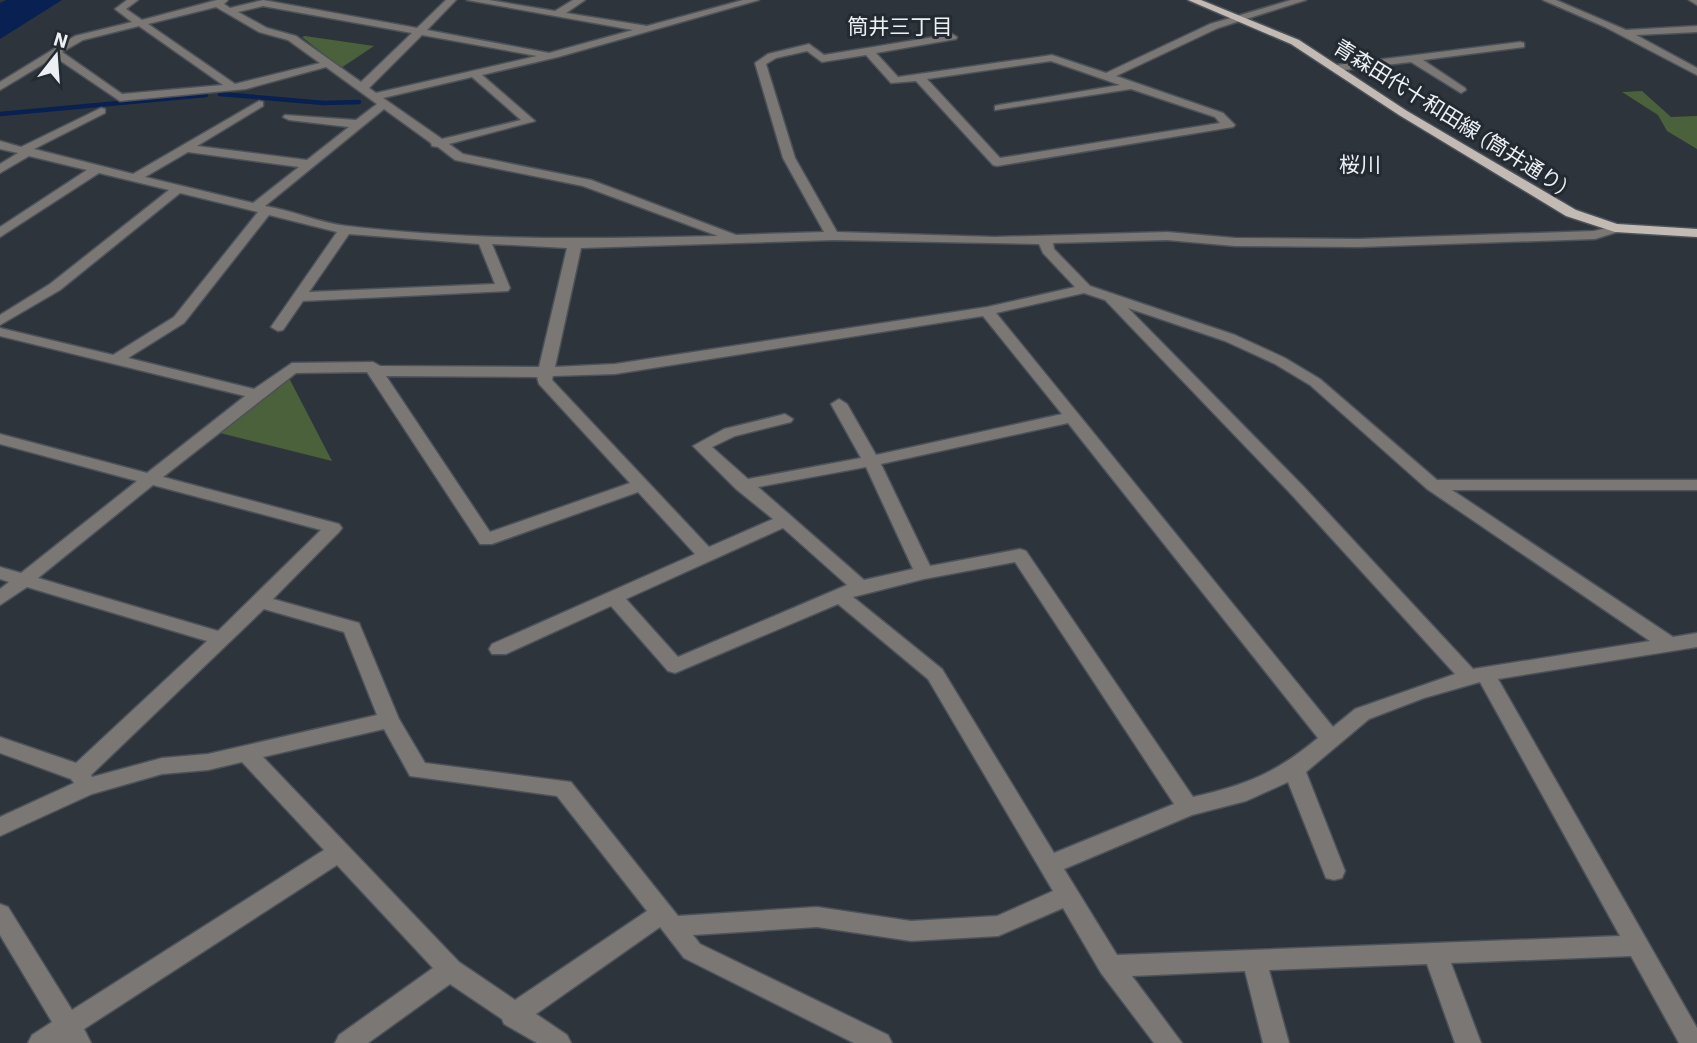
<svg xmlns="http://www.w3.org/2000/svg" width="1697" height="1043" font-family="'IBM Plex Sans','Noto Sans JP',sans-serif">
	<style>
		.green { fill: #4b613b }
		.water { fill: #082052 }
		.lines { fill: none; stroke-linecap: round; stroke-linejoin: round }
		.stream { stroke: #082052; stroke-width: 4.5 }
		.minor-casing { stroke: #4c5259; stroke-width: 3 }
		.major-casing { stroke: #4c5259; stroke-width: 3 }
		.minor { fill: #7b7774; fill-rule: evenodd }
		.major { fill: #c3bab4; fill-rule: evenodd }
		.labels { text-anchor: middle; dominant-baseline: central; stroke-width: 6; stroke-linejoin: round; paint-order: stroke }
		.far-neighbourhood-label { font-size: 21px; fill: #ecf0f5; stroke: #242a31 }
		.far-street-label { font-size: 21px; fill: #ecf0f5; stroke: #242a31 }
	</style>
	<rect width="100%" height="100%" fill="#2d343b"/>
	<g class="green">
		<polygon points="305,36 374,46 341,68 302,37"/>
		<polygon points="1642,91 1671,117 1697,116 1697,149 1667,131 1658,115 1622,92"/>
		<polygon points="288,376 332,461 220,433"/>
	</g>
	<polygon class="water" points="6,0 62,0 0,39 0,3"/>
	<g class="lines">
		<g class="stream">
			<polyline points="220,94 324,103 359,102"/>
			<polyline points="0,114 206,95"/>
		</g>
		<g class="minor-casing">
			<g id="minor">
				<path d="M127,0H138L126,9L142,20L217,0H228L224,4L230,8L263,0L417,28L446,0H456L427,30L549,53L633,30L467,0H489L555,11L573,0H585L566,13L647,26L743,0H759L558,57L482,75L535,121L449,144L463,154L591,180L736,235L824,232L783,158L755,63L768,54L809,44L824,55L952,34L957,37L956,39L876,53L898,77L1052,55L1106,73L1210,24L1291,0H1306L1218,28L1116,76L1223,113L1235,125L1233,127L997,166L993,165L916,81L891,83L866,55L822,62L807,51L776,58L766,64L795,158L837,232L995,237L1167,232L1235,238L1359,239L1594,231L1620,225V231L1595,239L1359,247L1235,246L1167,240L1053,243L1054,249L1090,286L1235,335L1285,358L1320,379L1437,480H1697V490H1452L1673,637L1697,633V647L1498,679L1697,1028V1043H1679L1631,956L1451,963L1481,1043H1455L1427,964L1269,970L1289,1043H1263L1245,971L1132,976L1182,1043H1154L1101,973L1063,908L998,936L911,941L817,927L693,935L700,944L888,1035L892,1043H854L684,958L660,927L536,1014L567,1035L571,1043H537L504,1024L502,1019L450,984L368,1043H335L339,1035L433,968L337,865L84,1029L91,1043H28L32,1035L52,1022L0,935V904L8,907L72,1010L324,850L242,762L208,770L162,774L92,794L0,836V817L74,783L71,779L0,753V737L76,763L207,641L27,587L0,605V589L9,582L0,579V567L21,573L137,481L0,444V434L147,473L245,396L0,336V328L113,355L174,317L258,212L180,193L60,290L0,325V315L50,284L169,190L99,173L0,237V227L87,170L29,156L0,173V164L18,153L0,149V141L21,147L101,108L105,109V113L34,149L133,174L259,101L263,102V106L197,146L307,160L349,127L289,120L283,117L285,115L356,120L377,104L326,67L246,89L120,101L55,57L0,90V82L75,36L132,22L115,9ZM263,6L412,33L361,82L296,36L267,28L238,12ZM216,7L259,32L288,40L320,63L235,84L148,24ZM139,26L223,85L122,94L62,52L83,40ZM422,35L537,56L376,93L369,88ZM1051,61L1120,85L999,105L995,106V110L1131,89L1215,117L1220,123L1000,158L927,79ZM472,77L521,120L442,139L383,98ZM384,109L431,143L432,146L438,147L455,160L583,186L718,236C595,239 470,241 347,226C319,223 292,210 265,206ZM188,152L299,167L253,203L145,177ZM269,215L337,232L271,327L278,331L283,330L303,301L508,291L510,288L492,244L567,248L539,367L380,366L373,362L292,363L254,389L128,358L184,323ZM349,234L479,244L495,284L309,292ZM833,240L1039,244L1043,253L1075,287L987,307L615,364L555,367L581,248ZM1084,293L1105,300L1291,494L1455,674L1355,709L1333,727L996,313ZM1128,308L1225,341L1275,364L1310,385L1427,489L1650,641L1473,669L1303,486ZM983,316L1062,414L876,455L847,404L839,399L831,404L861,458L748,479L712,447L735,436L791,422L793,419L785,414L724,429L693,446L736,489L773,519L709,547L552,380L553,376L615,374ZM367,372L480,544H492L638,492L695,554L492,644L489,649L492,654H506L611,606L668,671L675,673L838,604L928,679L1053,891L997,916L911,921L817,907L678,916L571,782L425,763L399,719L359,623L273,599L339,532L342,528L339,524L163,477L296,373ZM386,376L537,377L539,384L630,483L490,532ZM1068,423L1318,738C1276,773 1246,785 1193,797L1026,551L1020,549L930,566L881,464ZM866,467L913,569L864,580L758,487ZM153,485L321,530L218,631L38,578ZM783,528L847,585L678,657L626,599ZM1015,562L1174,804L1054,853L942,669L853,597L924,579ZM264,609L344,632L377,715L208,754L162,758L92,777L91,775ZM1480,682L1620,936L1117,955L1064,869L1192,815L1246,801L1288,782L1326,878L1334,880L1342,878L1345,871L1306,772L1369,719L1424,698ZM384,729L410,776L557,796L647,911L515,1000L459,962L263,757Z"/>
				<polygon points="1543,0 1556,0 1626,30 1697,26 1697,32 1636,35 1697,68 1697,75 1605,27"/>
				<polygon points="1689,0 1697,0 1697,5"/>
				<polygon points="1520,42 1524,43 1524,47 1423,60 1465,88 1466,90 1461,93 1411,62 1336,71 1331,68 1336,65"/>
			</g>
		</g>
		<g class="major-casing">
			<polygon id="major" points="1188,0 1201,0 1299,40 1407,111 1576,210 1617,224 1697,229 1697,237 1615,232 1566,216 1399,115 1291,44"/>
		</g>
		<use href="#minor" class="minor"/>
		<use href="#major" class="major"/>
	</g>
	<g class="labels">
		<g class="far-neighbourhood-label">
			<text x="900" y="26">筒井三丁目</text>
			<text x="1360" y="164">桜川</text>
		</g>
		<g class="far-street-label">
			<text transform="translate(1451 116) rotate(32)">青森田代十和田線 (筒井通り)</text>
		</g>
	</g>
	<g transform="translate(56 56) rotate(17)" stroke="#242a31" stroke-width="5" paint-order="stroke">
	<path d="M0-5L12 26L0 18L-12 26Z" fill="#ecf0f5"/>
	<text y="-10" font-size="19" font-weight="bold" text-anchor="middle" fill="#ecf0f5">N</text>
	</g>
</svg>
